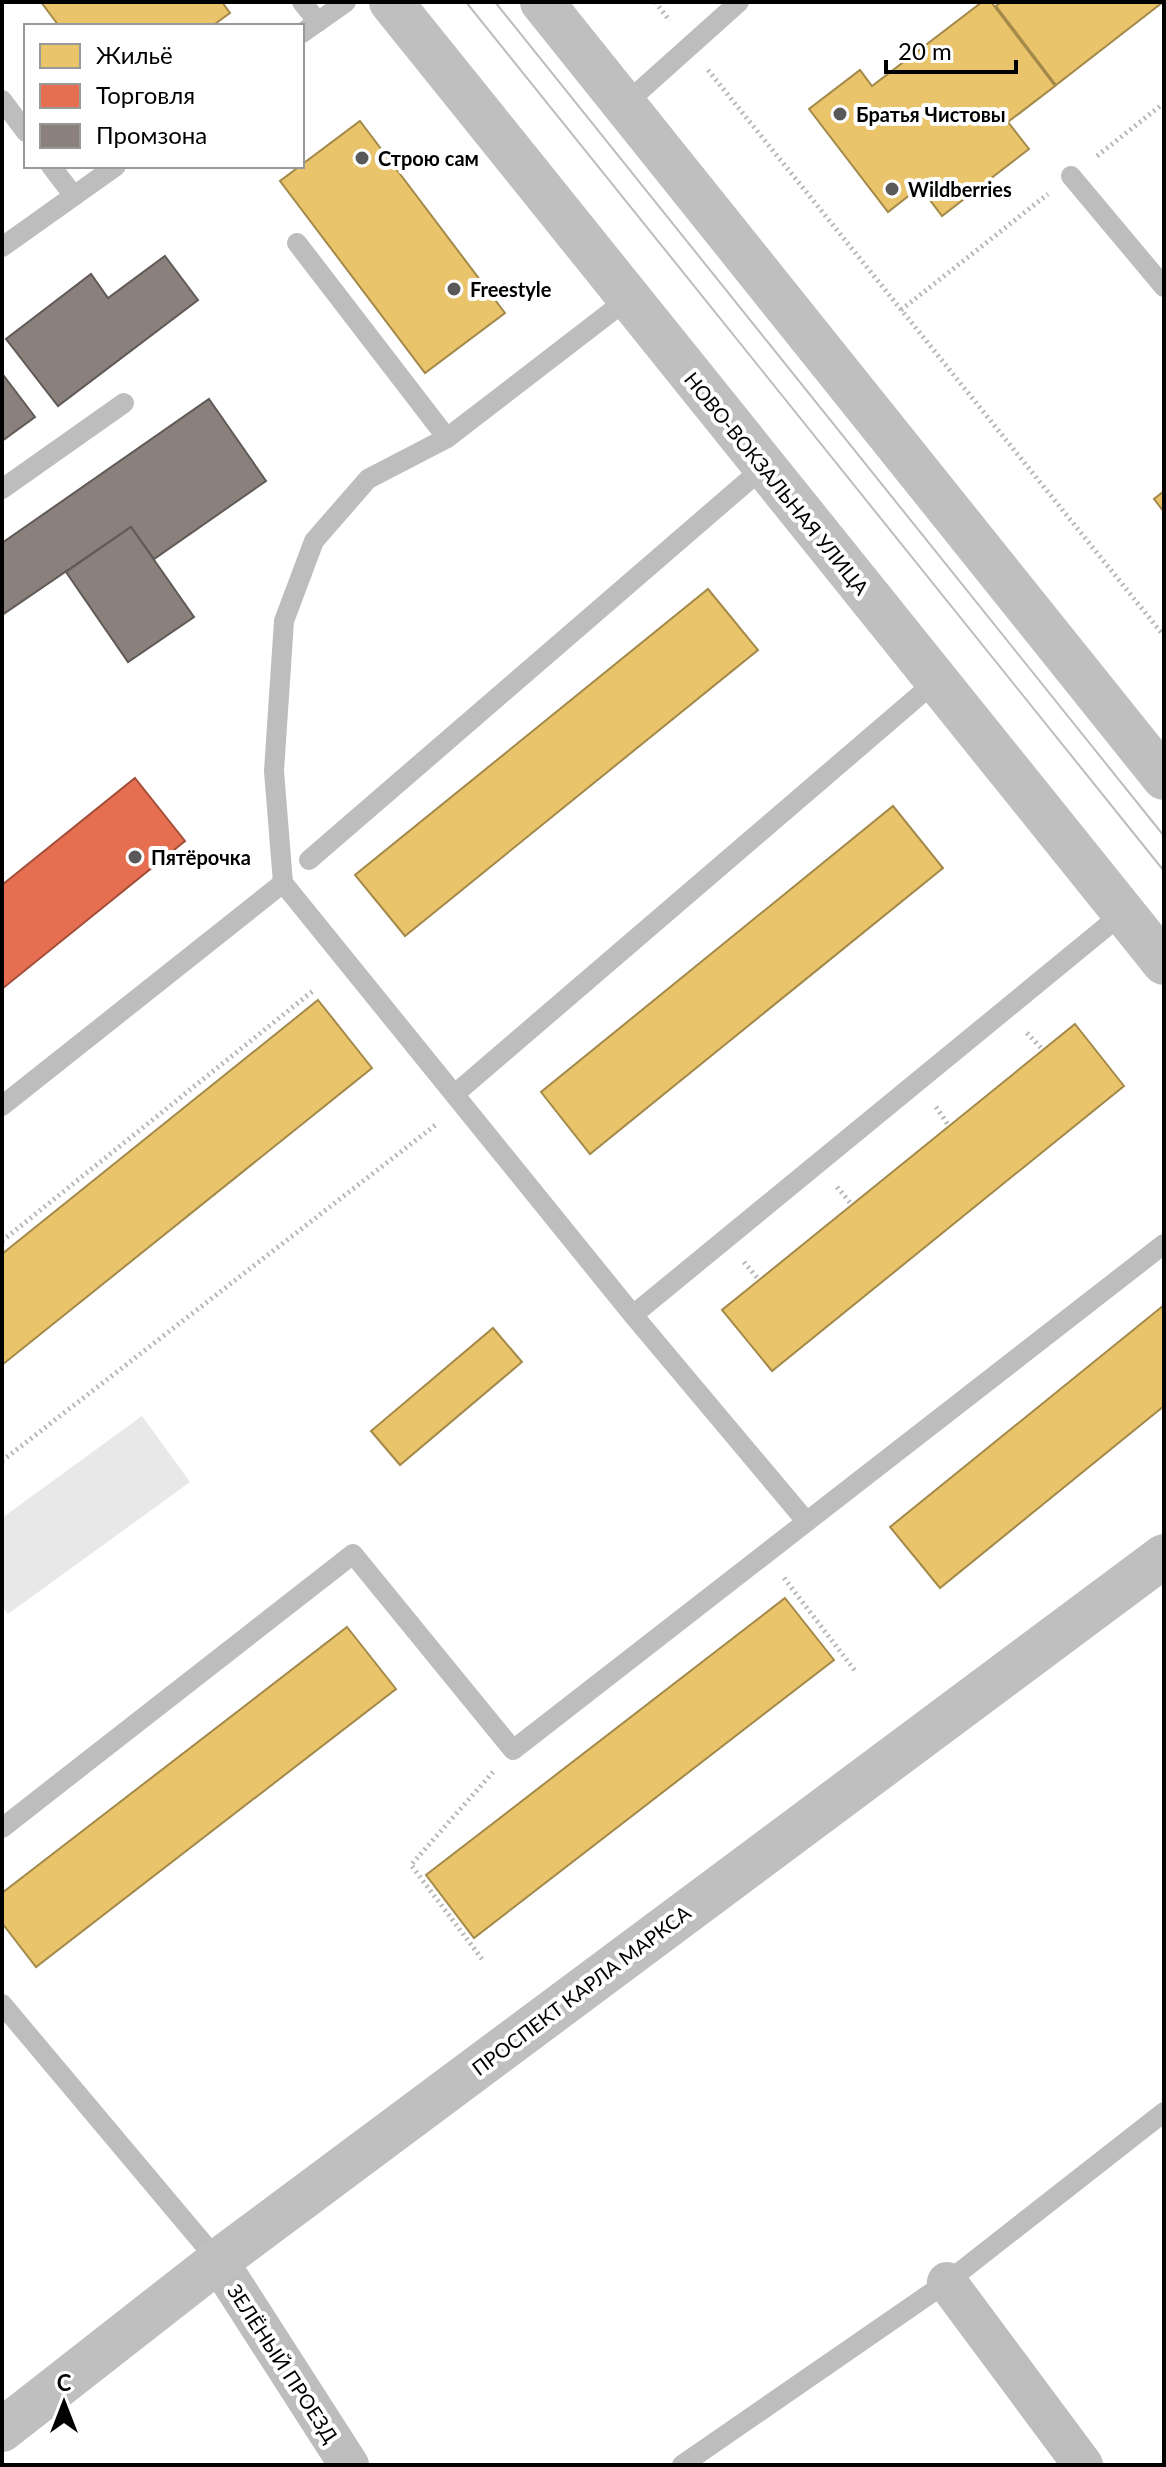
<svg xmlns="http://www.w3.org/2000/svg" width="1166" height="2467" font-family="Lato,sans-serif">
	<style>
		.green { fill: #e8e8e8 }
		.homes { fill: #e9c46a; stroke: #a3894a; stroke-width: 2 }
		.shops { fill: #e76f51; stroke: #a24e39; stroke-width: 2 }
		.industry { fill: #8a817c; stroke: #615a57; stroke-width: 2 }
		.lines { fill: none; stroke-linecap: round; stroke-linejoin: round }
		.path { stroke: #b8b8b8; stroke-width: 5; stroke-dasharray: 2 4; stroke-linecap: butt }
		.lane { stroke: #bdbdbd; stroke-width: 20 }
		.street { stroke: #bdbdbd; stroke-width: 40 }
		.secondary { stroke: #bfbfbf; stroke-width: 44 }
		.tram { stroke: #bdbdbd; stroke-width: 2 }
		.poi-dot { fill: #595959; stroke: #fff; stroke-width: 3 }
		.labels { text-anchor: middle; dominant-baseline: central; stroke-width: 8; stroke-linejoin: round; paint-order: stroke }
		.poi-label { font-size: 20px; font-weight: bold; fill: #000; stroke: #fff; text-anchor: start }
		.street-label { font-size: 20px; fill: #000; stroke: #fff }
	</style>
	<rect width="100%" height="100%" fill="#fff"/>
	<polygon class="green" points="142,1416 190,1482 8,1614 2,1606 2,1518"/>
	<g class="homes">
		<polygon points="41,2 222,2 230,13 212,26 59,26"/>
		<polygon points="982,2 991,2 1055,86 1008,122 1029,149 942,216 920,187 888,212 809,109 860,70 872,86"/>
		<polygon points="1001,2 1163,2 1056,85 996,6"/>
		<polygon points="360,121 505,313 425,373 280,181"/>
		<polygon points="1164,491 1164,512 1154,499"/>
		<polygon points="708,589 758,650 405,936 355,875"/>
		<polygon points="893,806 943,868 590,1154 541,1092"/>
		<polygon points="318,1000 372,1068 2,1365 2,1254"/>
		<polygon points="1075,1024 1124,1086 772,1371 722,1310"/>
		<polygon points="1164,1305 1164,1406 940,1588 890,1527"/>
		<polygon points="493,1328 522,1362 400,1465 371,1431"/>
		<polygon points="785,1598 834,1660 474,1938 426,1875"/>
		<polygon points="347,1627 396,1689 36,1967 2,1923 2,1893"/>
	</g>
	<polygon class="shops" points="135,778 185,841 2,989 2,885"/>
	<g class="industry">
		<polygon points="165,256 198,300 58,406 6,339 91,274 108,298"/>
		<polygon points="4,376 35,417 2,441 2,377"/>
		<polygon points="209,399 266,481 154,559 131,527 2,615 2,543"/>
		<polygon points="131,527 194,617 128,662 66,572"/>
	</g>
	<g class="lines">
		<g class="path">
			<polyline points="655,2 670,21"/>
			<polyline points="708,70 1164,636"/>
			<polyline points="1097,156 1164,103"/>
			<polyline points="901,310 1048,194"/>
			<polyline points="1027,1033 1043,1050"/>
			<polyline points="936,1107 949,1126"/>
			<polyline points="837,1187 852,1205"/>
			<polyline points="2,1241 314,990"/>
			<polyline points="744,1262 759,1280"/>
			<polyline points="2,1461 438,1123"/>
			<polyline points="784,1578 856,1672"/>
			<polyline points="482,1959 411,1865 493,1772"/>
		</g>
		<g class="lane">
			<polyline points="302,2 318,22"/>
			<polyline points="302,33 346,2"/>
			<polyline points="2,100 26,132"/>
			<polyline points="624,105 739,2"/>
			<polyline points="51,166 74,196"/>
			<polyline points="1071,176 1164,287"/>
			<polyline points="297,243 447,438"/>
			<polyline points="2,247 116,166"/>
			<polyline points="629,298 447,438 368,479 314,541 284,621 274,771 283,883 633,1315 806,1521"/>
			<polyline points="2,489 124,403"/>
			<polyline points="309,860 764,467"/>
			<polyline points="456,1093 936,681"/>
			<polyline points="2,1106 283,883"/>
			<polyline points="633,1315 1123,913"/>
			<polyline points="2,1828 353,1554 513,1750 1164,1244"/>
			<polyline points="2,2004 218,2261"/>
			<polyline points="682,2465 947,2282 1164,2112"/>
		</g>
		<g class="street">
			<polyline points="218,2261 349,2465"/>
			<polyline points="947,2282 1083,2465"/>
		</g>
		<g class="secondary">
			<polyline points="391,2 1164,963"/>
			<polyline points="542,2 1164,778"/>
			<polyline points="2,2430 218,2261 1164,1556"/>
		</g>
		<g class="tram">
			<polyline points="466,2 1164,871"/>
			<polyline points="495,2 1164,836"/>
		</g>
	</g>
	<g class="poi-dot">
		<circle cx="840" cy="114" r="8"/>
		<circle cx="362" cy="158" r="8"/>
		<circle cx="892" cy="189" r="8"/>
		<circle cx="454" cy="289" r="8"/>
		<circle cx="135" cy="857" r="8"/>
	</g>
	<g class="labels">
		<g class="poi-label">
			<text x="856" y="114">Братья Чистовы</text>
			<text x="378" y="158">Строю сам</text>
			<text x="908" y="189">Wildberries</text>
			<text x="470" y="289">Freestyle</text>
			<text x="151" y="857">Пятёрочка</text>
		</g>
		<g class="street-label">
			<text transform="translate(777 483) rotate(51)">НОВО-ВОКЗАЛЬНАЯ УЛИЦА</text>
			<text transform="translate(581 1990) rotate(-37)">ПРОСПЕКТ КАРЛА МАРКСА</text>
			<text transform="translate(283 2363) rotate(57)">ЗЕЛЁНЫЙ ПРОЕЗД</text>
		</g>
	</g>
	<rect width="1166" height="2467" fill="none" stroke="#000000" stroke-width="8"/>
	<rect x="24" y="24" width="280" height="144" fill="#ffffff" stroke="#999999" stroke-width="2"/>
	<rect x="40" y="44" width="40" height="24" fill="#e9c46a" stroke="#999999" stroke-width="2"/>
	<text x="96" y="64" font-size="24" fill="#000000">Жильё</text>
	<rect x="40" y="84" width="40" height="24" fill="#e76f51" stroke="#999999" stroke-width="2"/>
	<text x="96" y="104" font-size="24" fill="#000000">Торговля</text>
	<rect x="40" y="124" width="40" height="24" fill="#8a817c" stroke="#999999" stroke-width="2"/>
	<text x="96" y="144" font-size="24" fill="#000000">Промзона</text>
	<g transform="translate(64 2403)" stroke="#ffffff" stroke-width="6" paint-order="stroke">
	<path d="M0-6L14 30L0 20L-14 30Z" fill="#000000"/>
	<text y="-12" font-size="22" font-weight="bold" text-anchor="middle" fill="#000000">С</text>
	</g>
	<path d="M886 60v12h130v-12" fill="none" stroke="#000000" stroke-width="4"/>
	<text x="898" y="60" font-size="24" fill="#000000" stroke="#ffffff" stroke-width="6" paint-order="stroke">20 m</text>
</svg>
